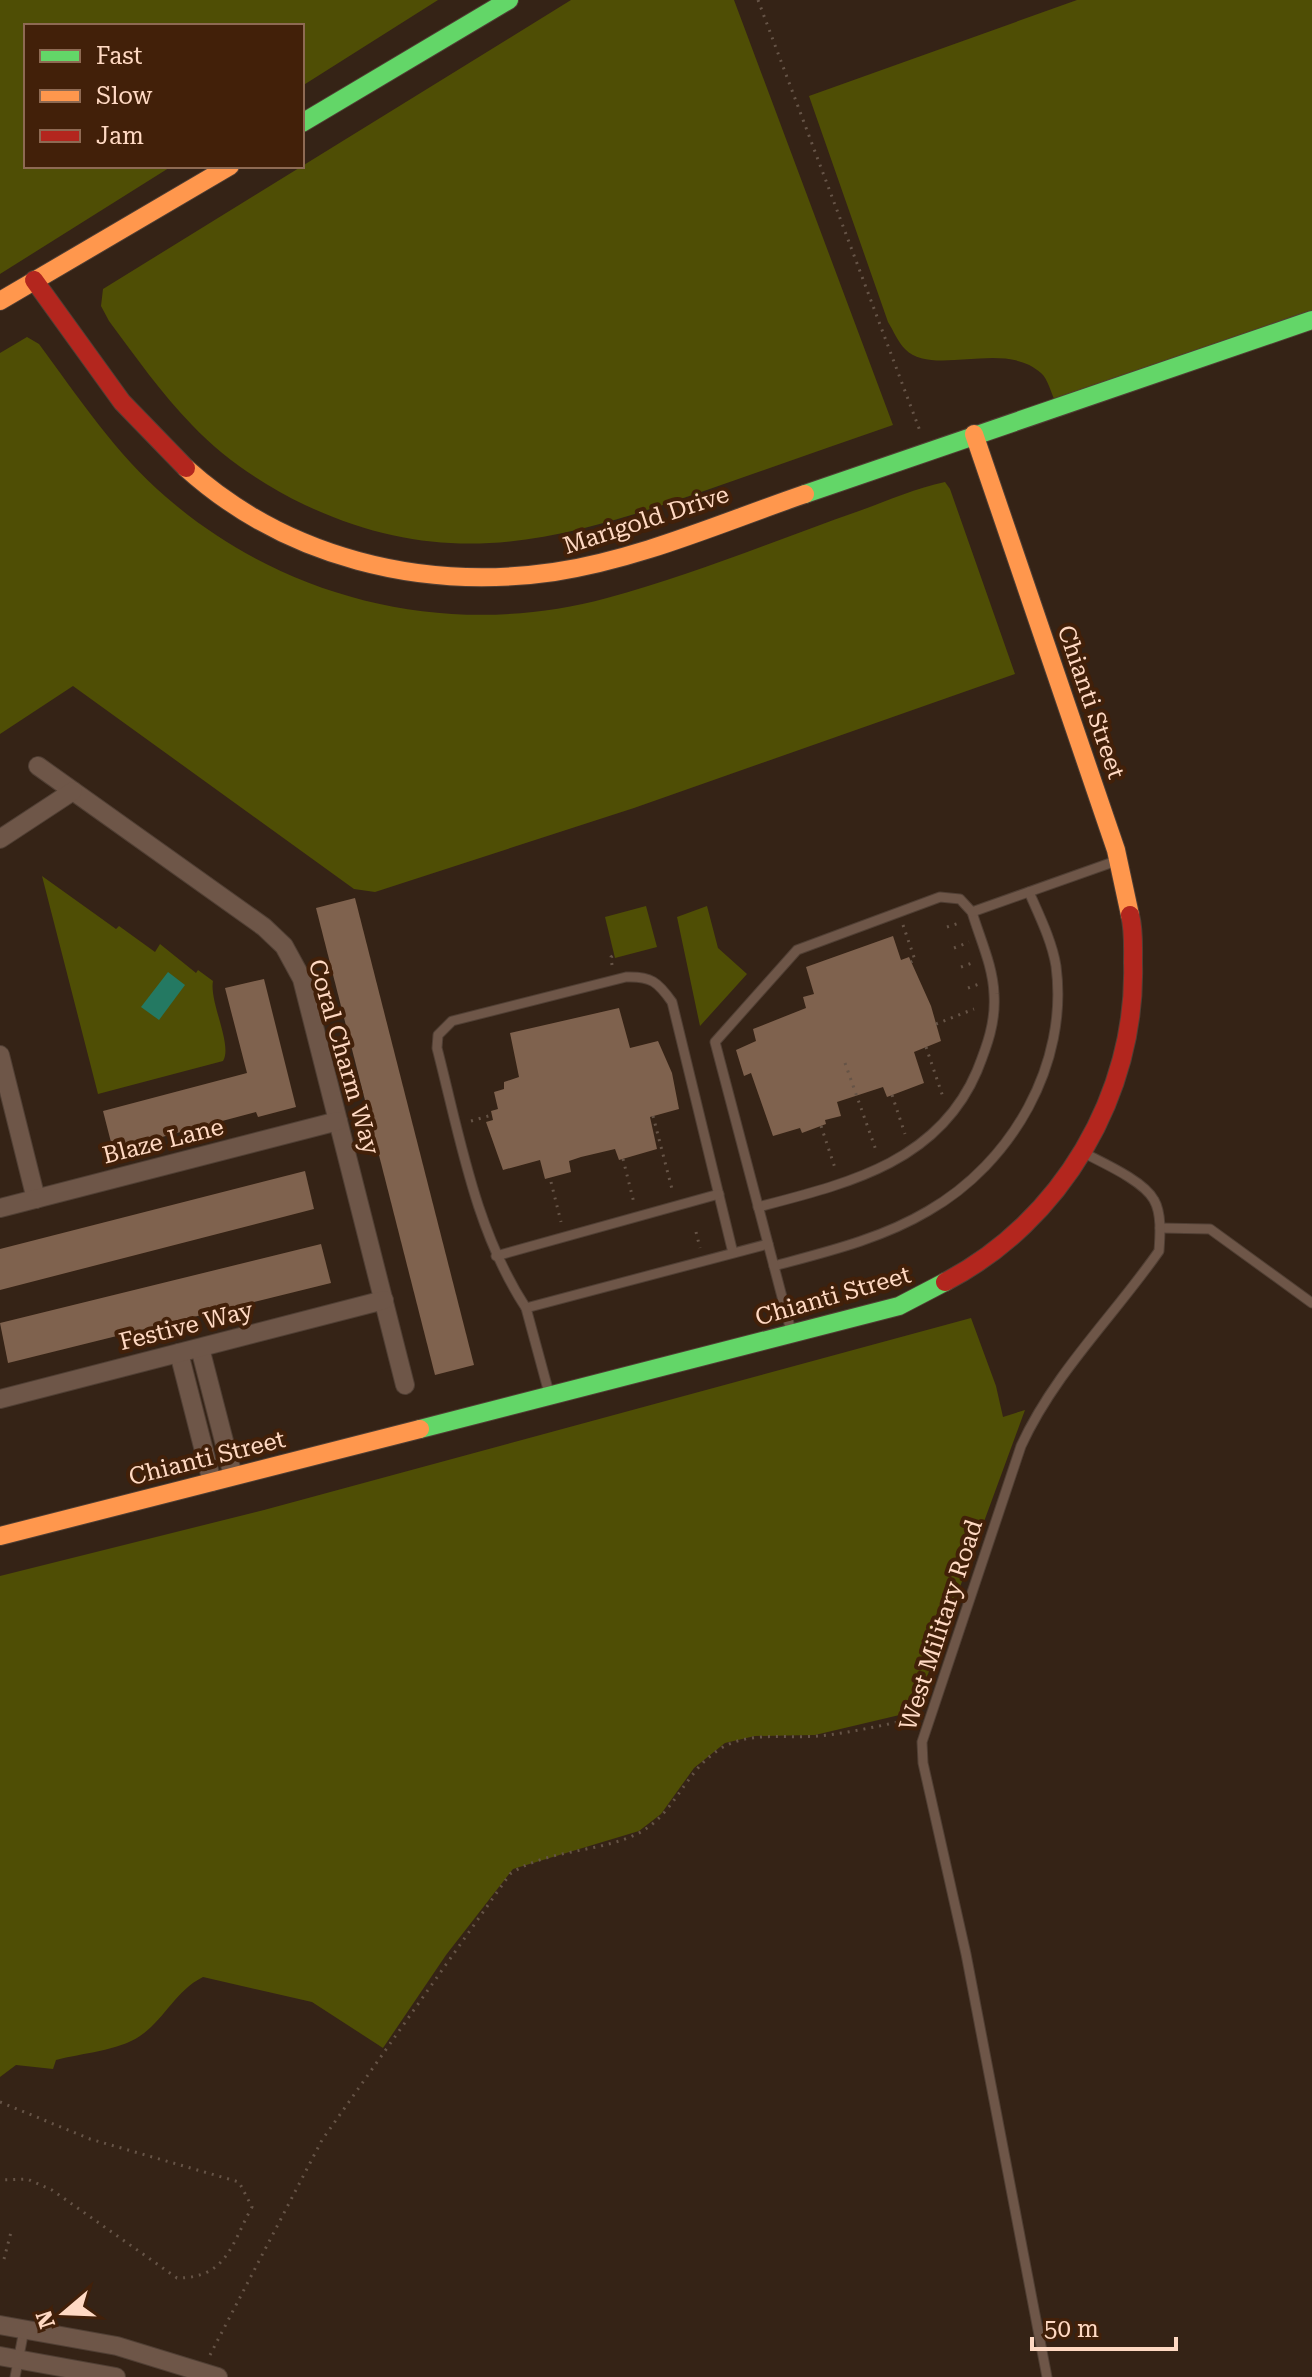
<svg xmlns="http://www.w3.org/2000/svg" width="1312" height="2377" font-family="'Roboto Serif',serif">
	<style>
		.green { fill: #4f4e05 }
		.water { fill: #247962 }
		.building { fill: #7f624e }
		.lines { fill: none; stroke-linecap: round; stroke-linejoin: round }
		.lane-casing { stroke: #503f34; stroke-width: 11 }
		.street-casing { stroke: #503f34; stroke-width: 20 }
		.fast-casing { stroke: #503f34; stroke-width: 20 }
		.slow-casing { stroke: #503f34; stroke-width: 20 }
		.jam-casing { stroke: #503f34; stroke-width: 20 }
		.path { stroke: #665447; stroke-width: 3; stroke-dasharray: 2 6; stroke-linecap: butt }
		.lane { stroke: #6e5648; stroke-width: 9 }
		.street { stroke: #6e5648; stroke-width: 18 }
		.fast { stroke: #63d668; stroke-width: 18 }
		.slow { stroke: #ff974d; stroke-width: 18 }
		.jam { stroke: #b3261e; stroke-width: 18 }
		.labels { text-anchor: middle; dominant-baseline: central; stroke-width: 8; stroke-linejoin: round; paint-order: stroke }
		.street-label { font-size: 24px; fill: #ffd9c3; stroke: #422009 }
	</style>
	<rect width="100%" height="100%" fill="#352316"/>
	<g class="green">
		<polygon points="0,0 438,0 302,86 302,26 26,26 26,166 172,166 0,274"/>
		<path d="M571,0H734L893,425C830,447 767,469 704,491C562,540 450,573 305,505C265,486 223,458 192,425C161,393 135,356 109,321L101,306L103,289Z"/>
		<path d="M1077,0H1312V314L1055,401C1051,393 1048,379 1041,373C1004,339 933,378 905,349C898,342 893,330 888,322L809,96Z"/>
		<path d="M27,337L39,344C78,397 116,454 166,497C287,602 453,640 607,598C692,575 776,540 859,511C887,501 916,488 945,482L950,489L1015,674L634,808L375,892L354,889L73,686L0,734V353Z"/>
		<path d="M42,876L116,929L119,926L155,952L160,944L196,973L198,970L213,981C209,1002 233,1045 223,1061L98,1094Z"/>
		<polygon points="646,906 657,947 615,958 605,917"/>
		<polygon points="707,906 718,948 747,974 700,1026 677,917"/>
		<path d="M971,1318L996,1386L1003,1417L1025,1410L917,1704L908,1713L815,1735L755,1736L725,1743L694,1768L661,1814L639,1831L513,1869L446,1955L383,2048L312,2002L203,1977C175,1991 165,2019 140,2036C118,2051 82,2053 56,2060L53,2069L16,2065L0,2077V1576L264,1510Z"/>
	</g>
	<polygon class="water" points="168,972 185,985 159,1020 141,1007"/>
	<g class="building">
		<polygon points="355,898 474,1365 435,1375 316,908"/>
		<polygon points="893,936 901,960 909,957 931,1006 941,1041 914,1052 924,1083 887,1097 883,1087 837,1102 841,1116 825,1120 826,1124 802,1133 800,1128 773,1136 751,1073 744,1076 736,1050 756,1041 753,1029 806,1008 803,997 814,994 806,967"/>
		<polygon points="264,979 296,1107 258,1117 256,1112 113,1150 103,1111 247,1073 225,988"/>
		<polygon points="619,1008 630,1048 658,1041 672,1073 679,1109 650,1117 657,1149 619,1160 615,1149 581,1157 569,1161 571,1172 545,1179 540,1160 503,1170 486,1122 493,1120 491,1111 498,1109 494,1092 504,1089 504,1082 519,1077 510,1033"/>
		<polygon points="305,1171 314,1209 0,1290 0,1249"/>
		<polygon points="321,1244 331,1283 8,1363 0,1323"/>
	</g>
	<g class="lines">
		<g class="lane-casing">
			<g id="lane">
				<path d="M758,1207C846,1184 938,1163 977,1071C987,1046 996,1022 994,994C993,966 980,939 972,912"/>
				<polyline points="1160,1228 1210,1229 1312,1303"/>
				<path d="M733,1253L672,1002C658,982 651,976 626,977L452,1021L438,1035L437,1048C460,1137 475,1230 526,1308L768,1244"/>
				<polyline points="496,1256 719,1194"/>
				<path d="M774,1266C826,1252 881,1239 928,1211C1012,1163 1069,1064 1056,966C1052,941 1039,915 1029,892"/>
				<polyline points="526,1308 549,1393"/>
				<polyline points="791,1331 715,1042 797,950 940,897 960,899 972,912 1116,861"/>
				<polyline points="15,2377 24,2330"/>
				<path d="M1047,2377L966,1954L923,1763L922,1742L1021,1446C1055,1372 1113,1317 1159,1251C1160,1236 1162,1214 1154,1200C1144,1181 1103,1163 1084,1153"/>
			</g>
		</g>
		<g class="street-casing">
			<g id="street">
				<polyline points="38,766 264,927 284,946 302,979 405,1385"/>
				<polyline points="0,839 73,791"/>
				<polyline points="0,1055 36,1199"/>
				<polyline points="0,1208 338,1121"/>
				<polyline points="200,1348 233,1476"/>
				<polyline points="179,1353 212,1482"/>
				<polyline points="0,1399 384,1300"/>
				<polyline points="0,2325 117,2346 218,2377"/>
				<polyline points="0,2356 116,2377"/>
			</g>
		</g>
		<g class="fast-casing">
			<g id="fast">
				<polyline points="302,123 509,0"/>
				<polyline points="805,494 1312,320"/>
				<polyline points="420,1429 899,1306 945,1282"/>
			</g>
		</g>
		<g class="slow-casing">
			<g id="slow">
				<polyline points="0,301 230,166"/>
				<polyline points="974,434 1116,850 1130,915"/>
				<path d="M186,468C286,558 422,591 554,572C640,559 723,522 805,494"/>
				<polyline points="0,1536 420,1429"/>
			</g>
		</g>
		<g class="jam-casing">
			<g id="jam">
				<polyline points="34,280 122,402 186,468"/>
				<path d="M945,1282C1061,1222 1137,1094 1133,963C1133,947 1134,930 1130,915"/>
			</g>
		</g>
		<g class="path">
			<polyline points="758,0 920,431"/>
			<polyline points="903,925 915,960 911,962"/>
			<polyline points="947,927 962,922"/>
			<polyline points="954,948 969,942"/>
			<polyline points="612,965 611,957 614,955"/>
			<polyline points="961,967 972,963"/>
			<polyline points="968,988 979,984"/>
			<polyline points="936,1024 974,1009"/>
			<polyline points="926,1047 943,1097"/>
			<polyline points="845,1063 877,1153"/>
			<polyline points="892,1095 905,1134"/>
			<polyline points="653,1116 673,1193"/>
			<polyline points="471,1121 492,1115"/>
			<polyline points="821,1126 836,1171"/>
			<polyline points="623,1159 634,1203"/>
			<polyline points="551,1182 561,1222"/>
			<polyline points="696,1232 700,1248"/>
			<path d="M0,2102L90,2139L239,2182L252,2207C231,2245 227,2278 177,2278L52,2190L27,2179L0,2180"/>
			<polyline points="4,2259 11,2232"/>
			<path d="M210,2355L322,2140L510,1874C547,1849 598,1853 637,1834C674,1816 684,1773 717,1751C746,1730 784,1739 818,1736C850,1733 882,1725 914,1719"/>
		</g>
		<use href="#lane" class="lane"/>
		<use href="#street" class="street"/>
		<use href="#fast" class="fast"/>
		<use href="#slow" class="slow"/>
		<use href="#jam" class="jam"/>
	</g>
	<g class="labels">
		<g class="street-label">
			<text transform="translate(646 520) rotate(-18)">Marigold Drive</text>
			<text transform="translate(1091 702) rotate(71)">Chianti Street</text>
			<text transform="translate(344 1057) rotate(74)">Coral Charm Way</text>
			<text transform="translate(163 1141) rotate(-14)">Blaze Lane</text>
			<text transform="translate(833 1296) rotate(-16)">Chianti Street</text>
			<text transform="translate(186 1326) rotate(-14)">Festive Way</text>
			<text transform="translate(207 1458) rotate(-14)">Chianti Street</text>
			<text transform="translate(941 1625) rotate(-72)">West Military Road</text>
		</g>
	</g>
	<rect x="24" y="24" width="280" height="144" fill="#422009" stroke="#8e6a53" stroke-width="2"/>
	<rect x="40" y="50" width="40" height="12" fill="#63d668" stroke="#8e6a53" stroke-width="2"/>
	<text x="96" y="64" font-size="24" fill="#ffd9c3">Fast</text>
	<rect x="40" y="90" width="40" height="12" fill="#ff974d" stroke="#8e6a53" stroke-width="2"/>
	<text x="96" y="104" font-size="24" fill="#ffd9c3">Slow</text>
	<rect x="40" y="130" width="40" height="12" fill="#b3261e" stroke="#8e6a53" stroke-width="2"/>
	<text x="96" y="144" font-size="24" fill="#ffd9c3">Jam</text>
	<g transform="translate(64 2313) rotate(251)" stroke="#422009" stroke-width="6" paint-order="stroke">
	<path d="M0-6L14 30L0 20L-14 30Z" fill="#ffd9c3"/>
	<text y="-12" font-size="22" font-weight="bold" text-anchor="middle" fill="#ffd9c3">N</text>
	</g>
	<path d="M1032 2337v12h144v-12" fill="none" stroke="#ffd9c3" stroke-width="4"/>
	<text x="1044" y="2337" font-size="24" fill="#ffd9c3" stroke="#422009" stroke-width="6" paint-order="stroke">50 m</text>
</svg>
